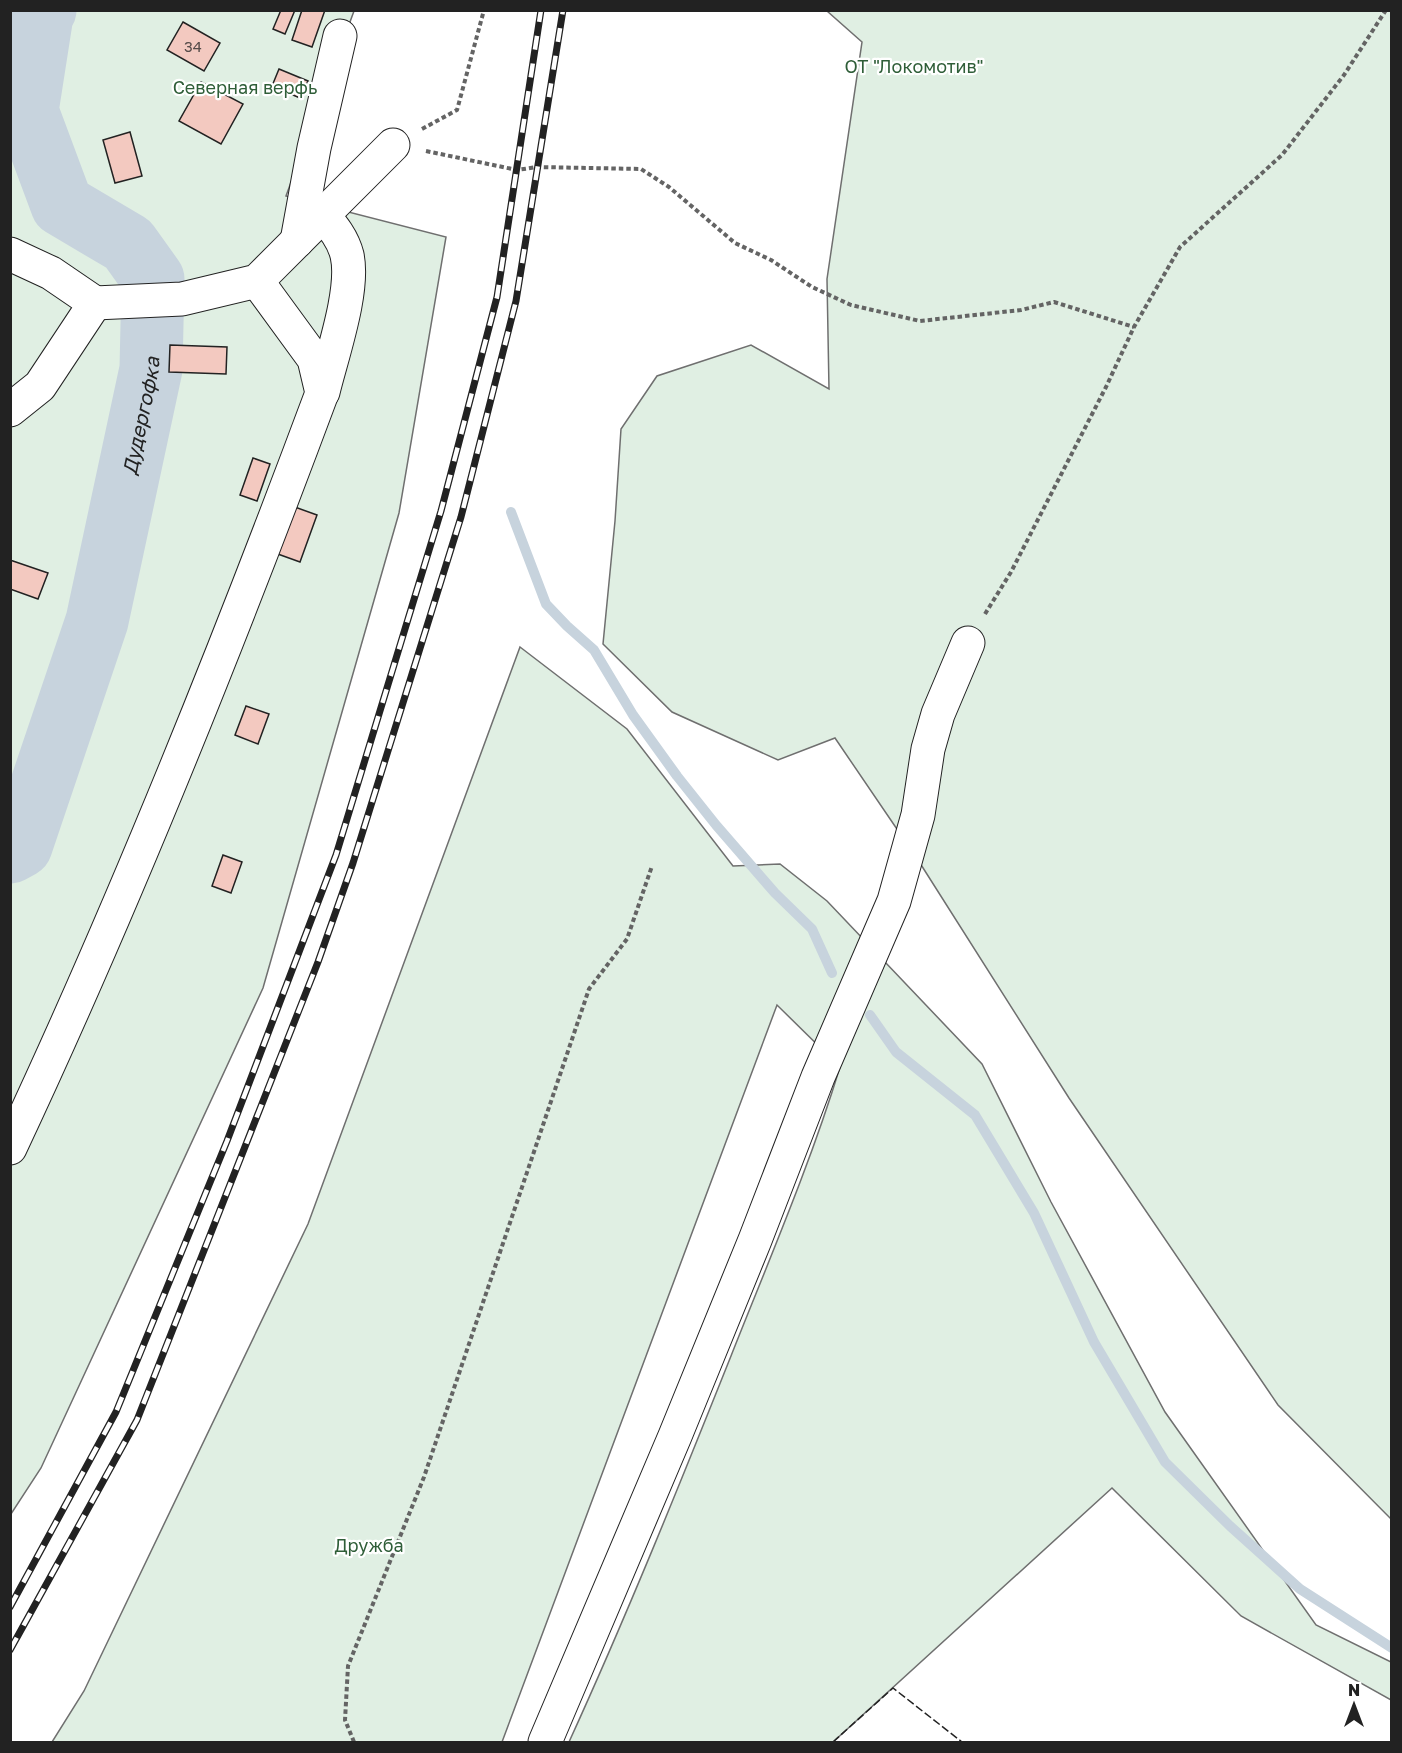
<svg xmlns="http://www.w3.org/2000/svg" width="1402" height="1753" font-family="'Golos Text',sans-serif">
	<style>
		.green { fill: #e0efe3; stroke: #6f6f6f; stroke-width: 1.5 }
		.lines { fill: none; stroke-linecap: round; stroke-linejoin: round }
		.stream { stroke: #c7d3dd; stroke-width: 10 }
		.river { stroke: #c7d3dd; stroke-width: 63 }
		.building { fill: #f3c9c0; stroke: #222; stroke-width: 1.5 }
		.minor-casing { stroke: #222; stroke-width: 35 }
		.path { stroke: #646464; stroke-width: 4; stroke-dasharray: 4.5 3; stroke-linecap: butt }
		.minor { stroke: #fff; stroke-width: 33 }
		.rail-casing { stroke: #222; stroke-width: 7 }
		.rail { stroke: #fff; stroke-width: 4.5; stroke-dasharray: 14; stroke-linecap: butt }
		.fence { stroke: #222; stroke-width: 1.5; stroke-dasharray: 8 3; stroke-linecap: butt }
		.labels { text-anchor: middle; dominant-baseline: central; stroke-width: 4.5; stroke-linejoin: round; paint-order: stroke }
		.number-label { font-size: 15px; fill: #564c4a }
		.park-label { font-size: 18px; fill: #2f5e38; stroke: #fff }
		.water-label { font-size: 20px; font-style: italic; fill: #222; stroke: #fff }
	</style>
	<rect width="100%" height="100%" fill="#fff"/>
	<g class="green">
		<polygon points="11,11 354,11 286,196 446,237 399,513 263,988 41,1468 11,1514"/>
		<polygon points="827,11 1391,11 1391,1519 1278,1405 1069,1098 918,860 835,738 778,760 672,712 603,644 615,521 621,429 657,376 751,345 829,389 827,279 862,42"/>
		<path d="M520,647L627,729L733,866L780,864L827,901L982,1064L1051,1202L1165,1412L1316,1625L1391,1662V1700L1241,1616L1112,1488L833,1742H569C627,1615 679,1486 731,1356C769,1260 810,1165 840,1067L777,1005L502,1742H52L84,1691L308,1224Z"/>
	</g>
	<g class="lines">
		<g class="stream">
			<polyline points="511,512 546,604 567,626 594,650 633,715 677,776 716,825 775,893 812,929 832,973"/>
			<polyline points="870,1015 896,1052 975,1115 1034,1213 1094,1342 1165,1462 1230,1526 1300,1589 1392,1648"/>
		</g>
		<path class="river" id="s1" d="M10,852L21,846L97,621L151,369L153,279L128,244L62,205L27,111L42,15L45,10"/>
	</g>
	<g class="building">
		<polygon points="281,10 295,10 285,34 273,29"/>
		<polygon points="302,10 325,10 312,47 292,40"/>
		<polygon points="183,22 220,43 204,71 167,50"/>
		<polygon points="279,69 308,81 300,98 272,86"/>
		<polygon points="201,82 243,104 221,144 179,121"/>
		<polygon points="130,132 142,176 115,183 103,140"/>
		<polygon points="170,345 227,347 226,374 169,372"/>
		<polygon points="253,458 270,464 257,501 240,495"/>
		<polygon points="292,506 317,515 300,562 275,553"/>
		<polygon points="10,560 48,573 38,599 10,589"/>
		<polygon points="246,706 269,714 258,744 235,735"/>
		<polygon points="223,855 242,862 231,893 212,886"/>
	</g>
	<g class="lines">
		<g class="minor-casing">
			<g id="minor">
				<polyline points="297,241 314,148 340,36"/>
				<polyline points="10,254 51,273 95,303"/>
				<polyline points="95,303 182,299 257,281 393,145"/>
				<path d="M323,392C332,355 355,290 347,255C343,239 333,227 323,215"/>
				<polyline points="10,410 40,386 95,303"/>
				<path d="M10,1148C126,901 227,648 322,393L314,359L257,281"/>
				<polyline points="545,1742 675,1436 755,1240 818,1077 894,901 918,815 928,749 938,714 968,643"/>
			</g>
		</g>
		<g class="path">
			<polyline points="422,129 457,110 484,10"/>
			<polyline points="426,151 517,170 537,167 641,169 669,187 735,243 771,260 812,287 851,305 920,321 1021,310 1054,302 1134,327"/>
			<polyline points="985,614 1011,572 1106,387 1134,327 1180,247 1282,155 1344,75 1386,10"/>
			<polyline points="354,1742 345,1720 348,1666 424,1477 589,989 627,939 652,866"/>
		</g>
		<use href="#minor" class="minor"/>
		<g class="rail-casing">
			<g id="rail">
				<polyline points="10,1607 116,1412 227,1141 336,855 441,511 497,297 541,10"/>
				<polyline points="10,1650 137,1420 318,962 353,863 461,517 516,301 563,10"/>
			</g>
		</g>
		<use href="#rail" class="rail"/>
		<polyline class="fence" points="833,1742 893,1688 962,1742"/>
	</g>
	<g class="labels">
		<g class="number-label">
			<text x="193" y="46">34</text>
		</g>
		<g class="park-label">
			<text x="914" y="66">ОТ "Локомотив"</text>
			<text x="245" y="87">Северная верфь</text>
			<text x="369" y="1545">Дружба</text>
		</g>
		<g class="water-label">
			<text stroke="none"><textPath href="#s1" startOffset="460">Дудергофка</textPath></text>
		</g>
	</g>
	<rect width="1402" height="1753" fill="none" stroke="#222222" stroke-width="24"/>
	<g transform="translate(1354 1705)" stroke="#ffffff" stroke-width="4.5" paint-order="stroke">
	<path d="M0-4.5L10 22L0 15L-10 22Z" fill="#222222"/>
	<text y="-9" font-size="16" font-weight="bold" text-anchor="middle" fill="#222222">N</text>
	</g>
</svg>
